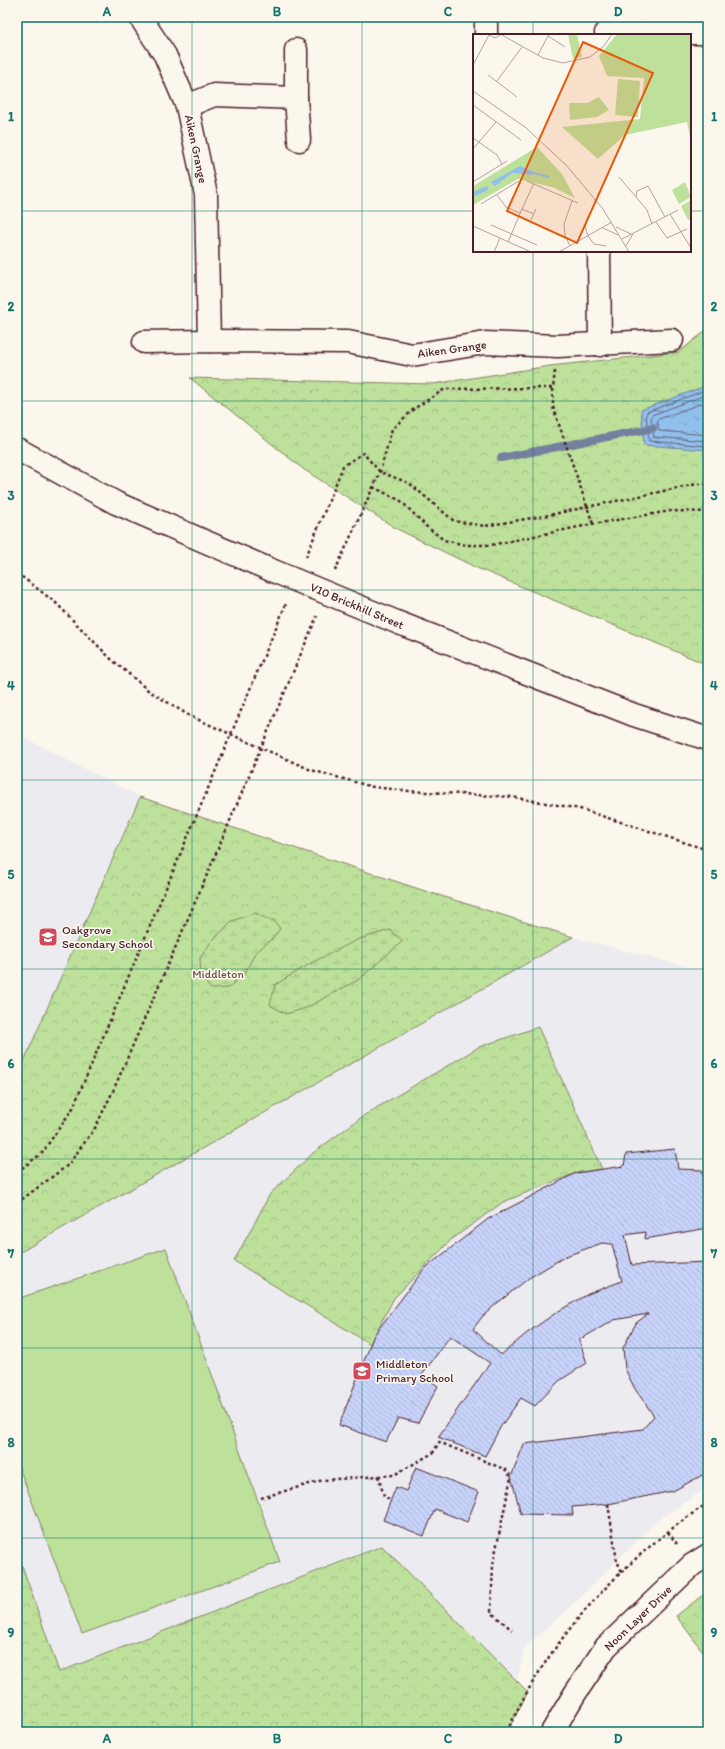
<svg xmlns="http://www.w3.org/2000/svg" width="725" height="1749" font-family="Itim,sans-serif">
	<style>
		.built { fill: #ececf0 }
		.forest { fill: url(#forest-crowns); stroke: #848063 }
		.wetland { fill: url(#wetland-marsh); stroke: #848063 }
		.garden { fill: #bde19b; stroke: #848063 }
		.water { fill: url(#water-ripples); stroke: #75809f }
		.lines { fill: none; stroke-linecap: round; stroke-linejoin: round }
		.shore { stroke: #665f78; stroke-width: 1 }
		.stream { stroke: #75809f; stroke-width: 8 }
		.building { fill: url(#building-back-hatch); stroke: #4a1f2b; fill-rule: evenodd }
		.street-casing { stroke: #4a1f2b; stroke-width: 25 }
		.secondary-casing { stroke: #4a1f2b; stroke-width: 25 }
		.path { stroke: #4a1f2b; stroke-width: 2.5; stroke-dasharray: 3 3; stroke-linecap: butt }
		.street { stroke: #fbf7ec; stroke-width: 22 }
		.secondary { stroke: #fbf7ec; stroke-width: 22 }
		.secondary-bridge-casing { stroke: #4a1f2b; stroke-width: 25; stroke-linecap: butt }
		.secondary-bridge { stroke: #fbf7ec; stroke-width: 22 }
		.grid { fill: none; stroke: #0f766e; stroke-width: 1; stroke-opacity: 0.55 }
		.labels { text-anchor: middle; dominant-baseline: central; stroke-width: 3.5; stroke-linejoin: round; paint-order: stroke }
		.street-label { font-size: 12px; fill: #4a1f2b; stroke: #fbf7ec }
		.poi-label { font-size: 12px; fill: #4a1f2b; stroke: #fbf7ec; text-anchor: start }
		.park-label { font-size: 12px; fill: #675047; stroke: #fbf7ec }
		.inset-river { fill: none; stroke: #91c0ec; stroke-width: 2 }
		.inset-road { fill: none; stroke: #b4a19f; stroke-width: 1 }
		.view { fill: #e8590c; fill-opacity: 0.15; stroke: #e8590c; stroke-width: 2 }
		.inset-edge { fill: none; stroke: #4a1f2b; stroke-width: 2 }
		.neatline { fill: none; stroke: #0f766e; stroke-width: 1.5 }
		.grid-label { font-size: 13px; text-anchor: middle; font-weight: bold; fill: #0f766e }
	</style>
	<defs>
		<pattern id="forest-crowns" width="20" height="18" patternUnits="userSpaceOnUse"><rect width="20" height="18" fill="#bde19b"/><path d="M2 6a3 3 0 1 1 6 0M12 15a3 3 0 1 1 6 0" fill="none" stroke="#a4c186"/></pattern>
		<pattern id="wetland-marsh" width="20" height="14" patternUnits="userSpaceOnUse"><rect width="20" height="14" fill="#bde19b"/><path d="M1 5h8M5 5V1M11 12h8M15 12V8" fill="none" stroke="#a4c186"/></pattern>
		<pattern id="water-ripples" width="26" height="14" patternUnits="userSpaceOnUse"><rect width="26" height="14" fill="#91c0ec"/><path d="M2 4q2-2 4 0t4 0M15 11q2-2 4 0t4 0" fill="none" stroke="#789bbf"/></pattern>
		<pattern id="building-back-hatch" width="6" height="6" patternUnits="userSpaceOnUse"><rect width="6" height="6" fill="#c8d3fb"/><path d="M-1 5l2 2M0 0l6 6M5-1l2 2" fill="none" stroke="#adb5d7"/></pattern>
	</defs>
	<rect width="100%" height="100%" fill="#fbf7ec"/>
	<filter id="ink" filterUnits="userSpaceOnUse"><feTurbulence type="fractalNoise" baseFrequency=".025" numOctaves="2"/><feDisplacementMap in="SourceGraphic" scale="8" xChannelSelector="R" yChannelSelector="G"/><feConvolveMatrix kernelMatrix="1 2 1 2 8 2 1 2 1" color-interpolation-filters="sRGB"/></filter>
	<g filter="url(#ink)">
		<g class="built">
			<polygon points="17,734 140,797 17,1077"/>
			<polygon points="573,937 708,972 708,1487 658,1520 566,1611 525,1647 517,1681 382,1546 59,1672 17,1551 17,1254"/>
		</g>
		<g class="forest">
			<polygon points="708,329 708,665 477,568 397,529 303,469 190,378 433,384 550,366 679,352"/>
			<polygon points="140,797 422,890 573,937 17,1254 17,1077"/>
			<polygon points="538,1027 602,1169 576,1173 503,1202 451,1240 394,1298 370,1344 234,1261 270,1194 313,1153 366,1114 479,1047"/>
			<polygon points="382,1546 528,1692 507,1732 17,1732 17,1551 59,1672"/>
			<polygon points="708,1591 708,1658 676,1616"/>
		</g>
		<g class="wetland">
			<polygon points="255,913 269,920 274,920 280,929 272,939 255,953 245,973 228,988 211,989 201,976 200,958 211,942 232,921"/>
			<polygon points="390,930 403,941 358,980 306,1008 286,1014 270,1005 275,985 311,963 359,939"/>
		</g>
		<polygon class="garden" points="166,1248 280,1562 82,1634 17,1462 17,1299"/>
		<polygon class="water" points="708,385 708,450 644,445 641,410"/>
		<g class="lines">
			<g class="shore">
				<polyline points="708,389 647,412 646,414 649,441 708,446"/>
				<polyline points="708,394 652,415 651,417 654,437 708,441"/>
				<polyline points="708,401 659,419 657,421 659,431 708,435"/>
			</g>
			<polyline class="stream" points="501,458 653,428"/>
		</g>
		<g class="building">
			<path d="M675,1149L678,1169L702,1170L708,1198V1228L645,1239L646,1232L625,1235L632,1265L708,1262V1318H705L708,1323V1472L673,1491L608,1504L572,1507L573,1515L521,1514L511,1477L524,1444L643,1429L654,1416L635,1389L625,1369L623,1348L636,1323L648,1314L614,1320L579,1340L587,1363L559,1381L535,1406L521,1398L501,1426L485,1456L438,1437L490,1363L450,1336L422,1375L438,1386L418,1423L398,1418L386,1442L339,1425L374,1335L424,1269L488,1219L576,1173L624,1166L626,1154ZM602,1243L612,1244L622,1281L588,1294L557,1312L527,1333L501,1355L473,1329L482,1317L495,1305L529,1278L566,1256Z"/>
			<polygon points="416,1467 479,1492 467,1522 435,1509 424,1536 383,1520 396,1487 406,1491"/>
		</g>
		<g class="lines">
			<g class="street-casing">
				<g id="street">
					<polyline points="140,17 165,55 187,106 206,195 209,341"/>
					<polyline points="486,20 486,35"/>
					<polyline points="606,33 708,33"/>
					<polyline points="296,50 296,98 299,140"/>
					<polyline points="187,106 214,95 296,98"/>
					<polyline points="599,251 600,345"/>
					<polyline points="144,342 209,341 348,342 412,355 485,343 558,346 672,340"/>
					<polyline points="552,1732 574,1695 606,1647 692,1565 708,1555"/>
				</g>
			</g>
			<g class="secondary-casing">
				<g id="secondary">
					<polyline points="17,449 116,503 271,570"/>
					<polyline points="399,623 634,715 708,739"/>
				</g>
			</g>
			<g class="path">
				<polyline points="555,371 553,388 553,407 593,524"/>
				<polyline points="373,487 401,501 427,527 444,540 466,545 491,545 593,524 671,511 708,512"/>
				<polyline points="306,557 343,466 363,453 380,472 409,483 454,521 485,526 549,515 697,484 708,484"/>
				<polyline points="335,571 380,472 392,429 415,408 445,389 553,388"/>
				<polyline points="17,573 56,603 110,658 149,691 190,716 311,770 373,787 409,791 512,797 580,809 708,850"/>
				<polyline points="17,1172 42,1153 73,1108 286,604"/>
				<polyline points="17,1203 68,1165 95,1128 113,1091 209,870 317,616"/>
				<polyline points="378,1476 384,1496 391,1501"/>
				<polyline points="261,1498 323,1480 394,1475 433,1453 439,1442 506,1470 511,1477 493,1564 491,1612 512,1630"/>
				<polyline points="608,1504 617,1561 622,1572"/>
				<polyline points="668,1532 677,1544"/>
				<path d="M507,1732C548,1639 623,1559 708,1503"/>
			</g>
			<use href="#street" class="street"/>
			<use href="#secondary" class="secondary"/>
			<g class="secondary-bridge-casing">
				<polyline id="secondary-bridge" points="271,570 399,623"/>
			</g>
			<use href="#secondary-bridge" class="secondary-bridge"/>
		</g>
	</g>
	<path class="grid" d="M192,17V1732M362,17V1732M533,17V35M17,211H474M690,211H708M533,251V1732M17,401H708M17,590H708M17,780H708M17,969H708M17,1159H708M17,1348H708M17,1538H708"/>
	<defs>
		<g id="school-square" transform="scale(1)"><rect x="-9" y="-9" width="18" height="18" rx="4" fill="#d1495b" stroke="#fbf7ec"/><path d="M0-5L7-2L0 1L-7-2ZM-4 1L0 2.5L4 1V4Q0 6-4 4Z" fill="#fff"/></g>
	</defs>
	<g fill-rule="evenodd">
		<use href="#school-square" x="48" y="937"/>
		<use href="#school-square" x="362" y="1371"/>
	</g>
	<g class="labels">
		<g class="street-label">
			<text transform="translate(196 149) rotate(78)">Aiken Grange</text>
			<text transform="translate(452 349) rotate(-8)">Aiken Grange</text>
			<text transform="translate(357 606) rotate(23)">V10 Brickhill Street</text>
			<text transform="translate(638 1618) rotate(-44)">Noon Layer Drive</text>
		</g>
		<g class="poi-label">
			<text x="62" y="930">Oakgrove<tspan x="62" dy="14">Secondary School</tspan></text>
			<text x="376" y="1364">Middleton<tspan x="376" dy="14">Primary School</tspan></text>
		</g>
		<g class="park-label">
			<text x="218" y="974">Middleton</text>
		</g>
	</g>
	<g transform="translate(473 34)">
		<rect width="218" height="218" fill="#fbf7ec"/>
		<path d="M95,0H104L109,23L100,25ZM144,0H218V109L214,88L152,101L125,125L89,93L167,85L171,44L134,42L126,22ZM126,63L136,76L124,83L97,86L96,69H114ZM64,113L89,140L102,164L79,153L45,145L0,171V152Z" fill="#bde19b"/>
		<path d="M145,45L167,47L165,83L142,81ZM212,148L218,163L206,170L199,156ZM218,166V185L215,186L208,172Z" fill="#bde19b"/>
		<path d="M47,132L61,138L60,141L39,139L22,152L18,148ZM14,152L15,156L0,163V158Z" fill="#91c0ec"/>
		<path class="inset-river" d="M61,139L76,143"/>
		<path class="inset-road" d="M16,1L22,4L29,0M29,1L70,24L90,29L117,23L131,12L139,0M75,2L92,13M65,21L76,0M0,31L16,1M15,41L44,63M24,47L49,13M0,57L52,93L93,131L130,175L156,218M0,71L48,106M0,104L24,121L29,130M0,115L23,88M146,143L174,176L179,190M54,147L105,169M0,148L34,127M24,161L33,173L47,179M163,163L164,157L175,152L192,183M8,170L46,147M61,180L49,175L61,149M197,180L218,214M115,182L112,192L115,202L121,210L133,212M58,186L63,175M183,188L194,204L214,195M18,191L64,211M0,192L58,218M143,193L158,200M130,194L145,201M149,205L205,176M35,208L49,175M97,212L92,201L91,190L99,167M153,212L160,200M21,218L27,204M86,218L139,188"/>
		<path class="view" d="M110,8L180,39L104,209L34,177Z"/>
		<rect width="218" height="218" class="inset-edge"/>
	</g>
	<rect width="725" height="1749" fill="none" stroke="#fbf7ec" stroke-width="44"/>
	<rect x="22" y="22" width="681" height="1705" class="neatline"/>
	<g class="grid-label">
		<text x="107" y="16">A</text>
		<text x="277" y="16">B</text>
		<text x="448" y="16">C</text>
		<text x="618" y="16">D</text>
		<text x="11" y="121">1</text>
		<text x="714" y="121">1</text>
		<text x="11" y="311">2</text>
		<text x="714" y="311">2</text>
		<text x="11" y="500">3</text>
		<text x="714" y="500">3</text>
		<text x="11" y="690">4</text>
		<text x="714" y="690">4</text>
		<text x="11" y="879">5</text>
		<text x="714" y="879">5</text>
		<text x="11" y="1068">6</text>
		<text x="714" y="1068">6</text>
		<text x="11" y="1258">7</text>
		<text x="714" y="1258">7</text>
		<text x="11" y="1447">8</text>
		<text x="714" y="1447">8</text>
		<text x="11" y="1637">9</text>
		<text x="714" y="1637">9</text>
		<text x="107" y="1743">A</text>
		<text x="277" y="1743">B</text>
		<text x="448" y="1743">C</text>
		<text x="618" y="1743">D</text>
	</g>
</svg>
